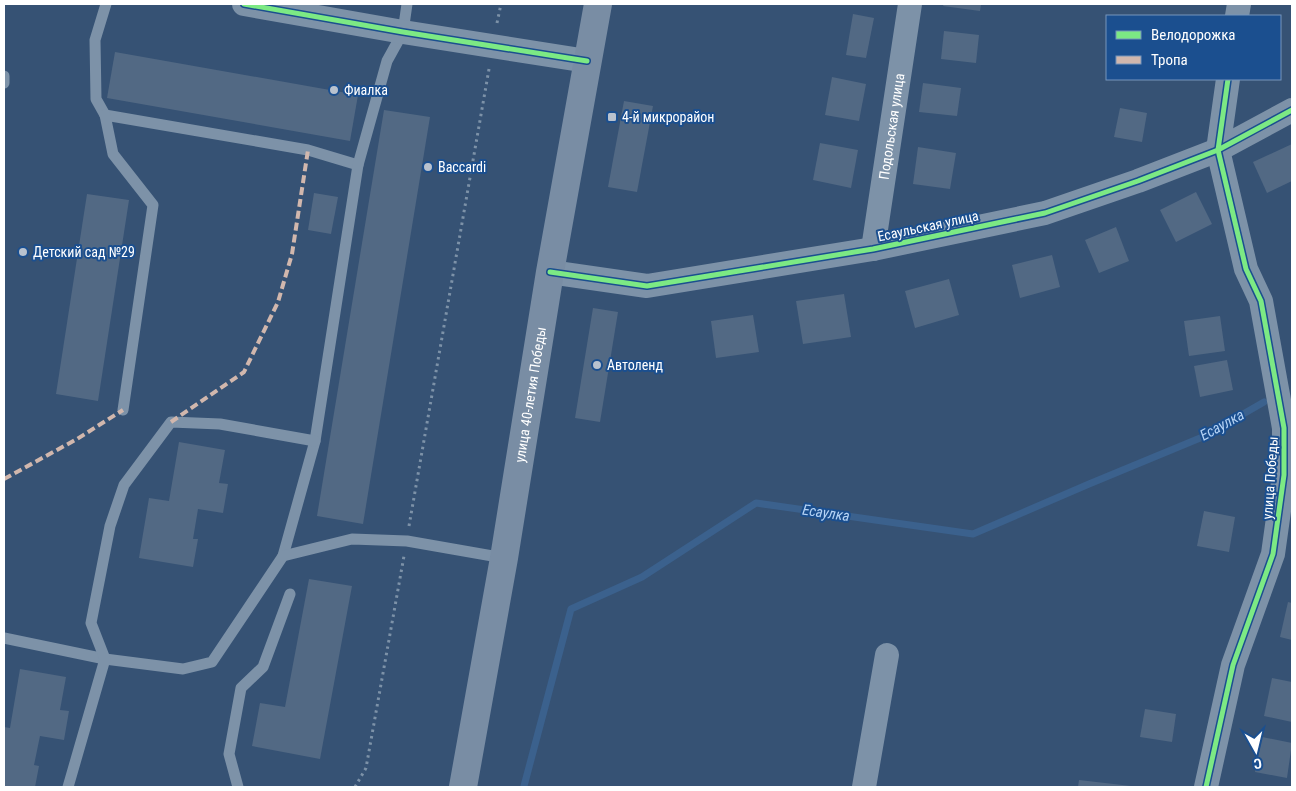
<svg xmlns="http://www.w3.org/2000/svg" width="1296" height="791" font-family="'Roboto Condensed',sans-serif">
	<style>
		.lines { fill: none; stroke-linecap: round; stroke-linejoin: round }
		.stream { stroke: #3b618d; stroke-width: 7 }
		.building { fill: #526984 }
		.path { stroke: #7d92a8; stroke-width: 3; stroke-dasharray: 2.5 4; stroke-linecap: butt }
		.service { stroke: #7d92a8; stroke-width: 11 }
		.minor { stroke: #7d92a8; stroke-width: 24 }
		.secondary { stroke: #798da4; stroke-width: 28 }
		.quiet { stroke: #d1b7ad; stroke-width: 4; stroke-dasharray: 8 4; stroke-linecap: butt }
		.cycleway-casing { stroke: #1b4f8f; stroke-width: 8 }
		.cycleway { stroke: #7ce984; stroke-width: 5 }
		.poi-dot { fill: #b9c2ce; stroke: #1b4f8f; stroke-width: 2 }
		.labels { text-anchor: middle; dominant-baseline: central; stroke-width: 4; stroke-linejoin: round; paint-order: stroke }
		.poi-label { font-size: 14px; fill: #fff; stroke: #1b4f8f; text-anchor: start }
		.street-label { font-size: 14px; fill: #fff; stroke: #1b4f8f }
		.water-label { font-size: 15px; font-style: italic; fill: #b5d3f5; stroke: #1b4f8f }
	</style>
	<rect width="100%" height="100%" fill="#365274"/>
	<g class="lines">
		<polyline class="stream" points="524,786 571,609 642,577 756,503 973,534 1089,484 1205,436 1264,402"/>
	</g>
	<g class="building">
		<polygon points="944,4 981,4 980,11 943,6"/>
		<polygon points="853,14 874,18 866,58 846,55"/>
		<polygon points="944,31 979,35 976,63 941,59"/>
		<polygon points="115,52 358,95 350,141 107,98"/>
		<polygon points="832,77 866,84 859,121 825,115"/>
		<polygon points="923,83 961,88 957,116 919,112"/>
		<polygon points="624,101 653,106 637,192 608,187"/>
		<polygon points="1120,108 1147,113 1142,142 1114,137"/>
		<polygon points="384,110 430,117 363,524 317,516"/>
		<polygon points="820,143 858,150 851,188 813,180"/>
		<polygon points="1292,144 1292,181 1267,193 1253,162"/>
		<polygon points="918,147 956,153 950,189 913,184"/>
		<polygon points="1196,192 1212,224 1176,242 1160,210"/>
		<polygon points="314,193 338,197 331,234 308,230"/>
		<polygon points="87,194 129,200 98,401 56,394"/>
		<polygon points="1116,227 1129,261 1099,273 1085,240"/>
		<polygon points="1052,255 1060,287 1020,298 1012,265"/>
		<polygon points="949,279 959,315 915,328 905,291"/>
		<polygon points="844,294 851,337 803,344 796,301"/>
		<polygon points="593,308 618,312 600,422 575,418"/>
		<polygon points="753,315 759,352 716,358 711,321"/>
		<polygon points="1220,316 1225,351 1189,356 1184,321"/>
		<polygon points="1227,360 1233,390 1200,397 1194,366"/>
		<polygon points="179,442 225,450 219,483 228,484 223,513 198,509 193,539 198,539 193,567 139,558 149,498 169,501"/>
		<polygon points="1204,511 1235,517 1229,552 1197,546"/>
		<polygon points="309,579 352,586 320,759 252,746 260,703 285,707"/>
		<polygon points="1288,602 1292,603 1292,640 1280,637"/>
		<polygon points="20,669 66,677 60,710 69,711 64,740 40,736 34,765 39,766 35,787 4,787 4,727 10,728"/>
		<polygon points="1272,678 1292,682 1292,722 1264,716"/>
		<polygon points="1145,709 1176,714 1172,742 1140,737"/>
		<polygon points="1262,737 1292,743 1287,778 1255,772"/>
		<polygon points="1079,780 1131,786 1131,787 1078,787"/>
	</g>
	<g class="lines">
		<g class="path">
			<polyline points="497,23 501,4"/>
			<polyline points="409,526 489,69"/>
			<polyline points="355,787 366,768 404,556"/>
		</g>
		<g class="service">
			<polyline points="106,4 95,40 96,99 105,115 308,150 358,165"/>
			<polyline points="4,76 4,83"/>
			<polyline points="105,115 113,154 153,205 123,410"/>
			<polyline points="283,556 315,441 358,165 387,61 403,32 407,4"/>
			<polyline points="4,638 105,659 183,669 212,662 283,556 352,539 407,541 504,558"/>
			<polyline points="68,787 105,659 91,623 110,526 124,485 171,422 220,424 315,441"/>
			<polyline points="238,787 229,754 241,688 263,667 290,594"/>
		</g>
		<g class="minor">
			<polyline points="244,4 403,32 587,61"/>
			<polyline points="1237,16 1239,4"/>
			<path id="s1" d="M873,249L910,4"/>
			<polyline points="550,272 647,286 873,249 1045,213 1138,181 1218,150 1292,110"/>
			<polyline points="864,787 887,655"/>
			<polyline points="1206,787 1233,665 1273,554 1284,475 1284,428 1261,301 1246,269 1218,150 1228,79"/>
		</g>
		<path class="secondary" id="s2" d="M463,787L504,558L550,272L598,4"/>
		<g class="quiet">
			<polyline points="171,422 244,372 278,302 292,254 308,150"/>
			<polyline points="4,479 77,439 123,410"/>
		</g>
		<g class="cycleway-casing">
			<g id="cycleway">
				<polyline points="244,4 403,32 587,61"/>
				<polyline points="550,272 647,286 873,249 1045,213 1138,181 1218,150 1292,110"/>
				<polyline points="1206,787 1233,665 1273,554 1284,475 1284,428 1261,301 1246,269 1218,150 1228,79"/>
			</g>
		</g>
		<use href="#cycleway" class="cycleway"/>
	</g>
	<g class="poi-dot">
		<circle cx="334" cy="90" r="5"/>
		<rect x="607" y="112" width="10" height="10" rx="2.5"/>
		<circle cx="428" cy="167" r="5"/>
		<circle cx="23" cy="252" r="5"/>
		<circle cx="597" cy="365" r="5"/>
	</g>
	<g class="labels">
		<g class="poi-label">
			<text x="344" y="90">Фиалка</text>
			<text x="622" y="117">4-й микрорайон</text>
			<text x="438" y="167">Baccardi</text>
			<text x="33" y="252">Детский сад №29</text>
			<text x="607" y="365">Автоленд</text>
		</g>
		<g class="street-label">
			<text stroke="none"><textPath href="#s1" startOffset="124">Подольская улица</textPath></text>
			<text transform="translate(928 226) rotate(-12)">Есаульская улица</text>
			<text stroke="none"><textPath href="#s2" startOffset="398">улица 40-летия Победы</textPath></text>
			<text transform="translate(1270 478) rotate(-86)">улица Победы</text>
		</g>
		<g class="water-label">
			<text transform="translate(1222 425) rotate(-29)">Есаулка</text>
			<text transform="translate(826 513) rotate(8)">Есаулка</text>
		</g>
	</g>
	<rect width="1296" height="791" fill="none" stroke="#ffffff" stroke-width="10"/>
	<rect x="1106" y="15" width="175" height="65" fill="#1b4f8f" stroke="#7695bc"/>
	<rect x="1116" y="31" width="25" height="8" fill="#7ce984" stroke="#7695bc"/>
	<text x="1151" y="40" font-size="15" fill="#ffffff">Велодорожка</text>
	<rect x="1116" y="56" width="25" height="8" fill="#d1b7ad" stroke="#7695bc"/>
	<text x="1151" y="65" font-size="15" fill="#ffffff">Тропа</text>
	<g transform="translate(1256 751) rotate(172)" stroke="#1b4f8f" stroke-width="4" paint-order="stroke">
	<path d="M0-4L9 19L0 12L-9 19Z" fill="#ffffff"/>
	<text y="-8" font-size="14" font-weight="bold" text-anchor="middle" fill="#ffffff">С</text>
	</g>
</svg>
